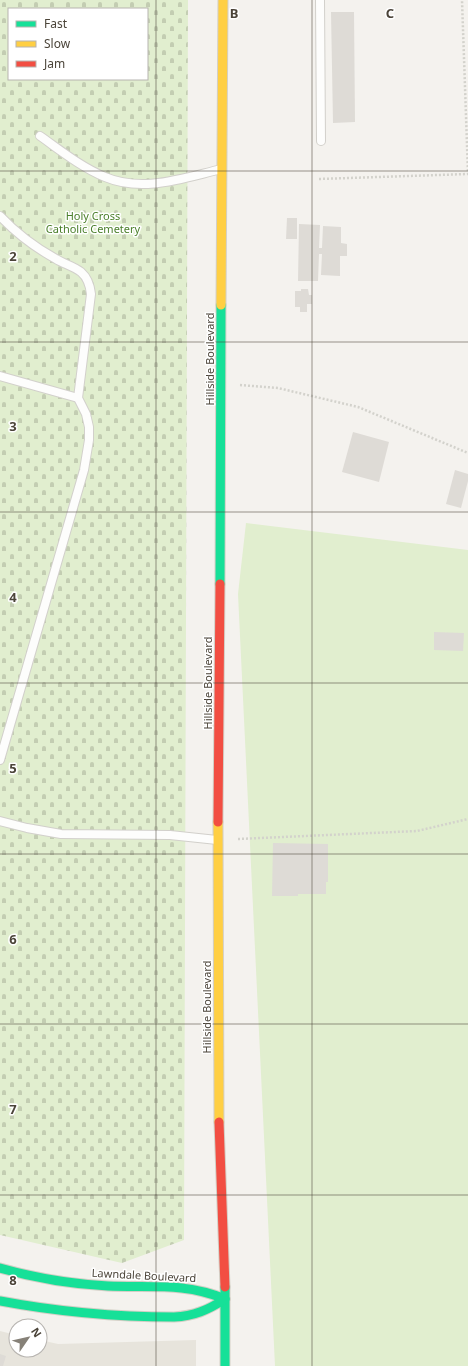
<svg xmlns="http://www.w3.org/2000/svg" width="468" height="1366" font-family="'Noto Sans',sans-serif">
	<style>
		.residential { fill: #e7e4dc }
		.grass { fill: #e1eecf }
		.cemetery { fill: url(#cemetery-stones); fill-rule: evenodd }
		.building { fill: #dedbd6 }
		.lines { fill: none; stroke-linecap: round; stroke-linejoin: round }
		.lane-casing { stroke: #d2d0cb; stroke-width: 10 }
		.fast-casing { stroke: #d3cfc5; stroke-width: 11 }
		.slow-casing { stroke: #d3cfc5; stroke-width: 11 }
		.jam-casing { stroke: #d3cfc5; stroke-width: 11 }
		.path { stroke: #d3d2cc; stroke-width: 2.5; stroke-dasharray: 2 2; stroke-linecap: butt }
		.lane { stroke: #fdfdfc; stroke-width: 8 }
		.fast { stroke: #16e098; stroke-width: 9 }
		.slow { stroke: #ffcf43; stroke-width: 9 }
		.jam { stroke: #f24e42; stroke-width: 9 }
		.grid { fill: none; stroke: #4b4439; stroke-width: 1; stroke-opacity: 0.55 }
		.labels { text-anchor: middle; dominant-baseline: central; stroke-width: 3; stroke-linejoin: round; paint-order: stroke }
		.park-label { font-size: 11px; fill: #4a7f2a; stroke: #fff }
		.street-label { font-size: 11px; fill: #4b4439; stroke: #fff }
		.grid-label { font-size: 13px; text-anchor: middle; font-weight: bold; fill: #4b4439; stroke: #fff; stroke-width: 3; stroke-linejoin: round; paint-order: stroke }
	</style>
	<defs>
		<pattern id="cemetery-stones" width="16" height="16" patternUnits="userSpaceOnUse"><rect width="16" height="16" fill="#e1eecf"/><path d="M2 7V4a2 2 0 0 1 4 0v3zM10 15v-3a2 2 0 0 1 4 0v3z" fill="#c3cdb2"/></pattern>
	</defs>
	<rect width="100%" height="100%" fill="#f4f2ee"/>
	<polygon class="residential" points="0,1331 16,1335 16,1350 40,1350 40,1340 58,1344 196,1340 196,1366 0,1366"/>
	<polygon class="grass" points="246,523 468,550 468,1366 275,1366 238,594"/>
	<path class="cemetery" d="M0,0H188L184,1240L122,1263L0,1235ZM9,9H147V79H9Z"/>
	<g class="building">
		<polygon points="331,12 354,12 355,122 333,123"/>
		<polygon points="287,218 297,218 297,239 286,239"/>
		<polygon points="299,224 320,225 319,248 322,248 323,226 341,227 341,243 347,244 347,256 340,256 340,276 321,275 322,254 319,254 318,281 298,281"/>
		<polygon points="301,289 308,289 309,295 312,295 312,304 307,304 307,312 300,312 300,307 295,307 295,291 301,291"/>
		<polygon points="353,432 389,442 379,482 342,472"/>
		<polygon points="455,470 468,474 468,481 461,508 446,504"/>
		<polygon points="434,632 464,633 463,651 434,650"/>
		<polygon points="273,843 328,844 328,882 326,882 326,894 298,894 298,896 272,896"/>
		<polygon points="0,1354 6,1356 3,1366 0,1366"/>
	</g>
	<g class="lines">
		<g class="lane-casing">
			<g id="lane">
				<polyline points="320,0 321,141"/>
				<path d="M40,136C60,150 81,167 105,177C143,193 183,178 222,169"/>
				<path d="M0,216C16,233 36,248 56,259C64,264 73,266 81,272C88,278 90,285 91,294L78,398L86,414L89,427V440L84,470L0,760"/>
				<polyline points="0,376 78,398"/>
				<polyline points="0,821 27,828 61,834 170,835 217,840"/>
			</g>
		</g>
		<g class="fast-casing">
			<g id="fast">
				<polyline points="220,584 221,305"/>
				<path d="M0,1268C35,1278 71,1284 108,1286C150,1288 184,1282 225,1299"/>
				<polyline points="225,1287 225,1366"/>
				<path d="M0,1301C58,1312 115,1317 174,1317C194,1316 208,1310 225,1299"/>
			</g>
		</g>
		<g class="slow-casing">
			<g id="slow">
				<polyline points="221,305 223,0"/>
				<polyline points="218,822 219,1122"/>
			</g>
		</g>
		<g class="jam-casing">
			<g id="jam">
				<polyline points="218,822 220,584"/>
				<polyline points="219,1122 225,1287"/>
			</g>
		</g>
		<g class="path">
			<polyline points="319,179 468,174 462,0"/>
			<polyline points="240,385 278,388 358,407 468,453"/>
			<polyline points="238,839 417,831 468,819"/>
		</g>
		<use href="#lane" class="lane"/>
		<use href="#fast" class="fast"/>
		<use href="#slow" class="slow"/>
		<use href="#jam" class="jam"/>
	</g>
	<path class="grid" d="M156,0V1366M312,0V1366M0,171H468M0,342H468M0,512H468M0,683H468M0,854H468M0,1024H468M0,1195H468"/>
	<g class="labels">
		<g class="park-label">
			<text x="93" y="215">Holy Cross<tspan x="93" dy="13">Catholic Cemetery</tspan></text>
		</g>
		<g class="street-label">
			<text transform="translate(209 359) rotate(-90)">Hillside Boulevard</text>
			<text transform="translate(207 683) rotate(-90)">Hillside Boulevard</text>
			<text transform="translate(206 1007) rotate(-90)">Hillside Boulevard</text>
			<text transform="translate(144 1275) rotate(3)">Lawndale Boulevard</text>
		</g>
	</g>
	<g class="grid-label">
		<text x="234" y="18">B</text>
		<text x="390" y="18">C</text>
		<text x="13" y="261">2</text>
		<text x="13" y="431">3</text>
		<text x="13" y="602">4</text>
		<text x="13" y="773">5</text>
		<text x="13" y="944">6</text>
		<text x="13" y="1114">7</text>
		<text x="13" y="1285">8</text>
	</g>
	<rect x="8" y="8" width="140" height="72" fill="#ffffff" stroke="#b7b4b0"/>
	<rect x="16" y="21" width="20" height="6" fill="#16e098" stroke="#b7b4b0"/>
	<text x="44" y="28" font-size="12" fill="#4b4439">Fast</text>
	<rect x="16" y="41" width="20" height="6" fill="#ffcf43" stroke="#b7b4b0"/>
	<text x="44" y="48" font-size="12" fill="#4b4439">Slow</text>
	<rect x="16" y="61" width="20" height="6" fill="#f24e42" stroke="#b7b4b0"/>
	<text x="44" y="68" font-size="12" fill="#4b4439">Jam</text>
	<g transform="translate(28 1338) rotate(56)"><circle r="19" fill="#ffffff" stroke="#b7b4b0"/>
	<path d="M0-3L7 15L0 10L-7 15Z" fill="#868178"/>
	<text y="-6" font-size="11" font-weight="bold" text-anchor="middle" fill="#4b4439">N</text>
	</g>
</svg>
